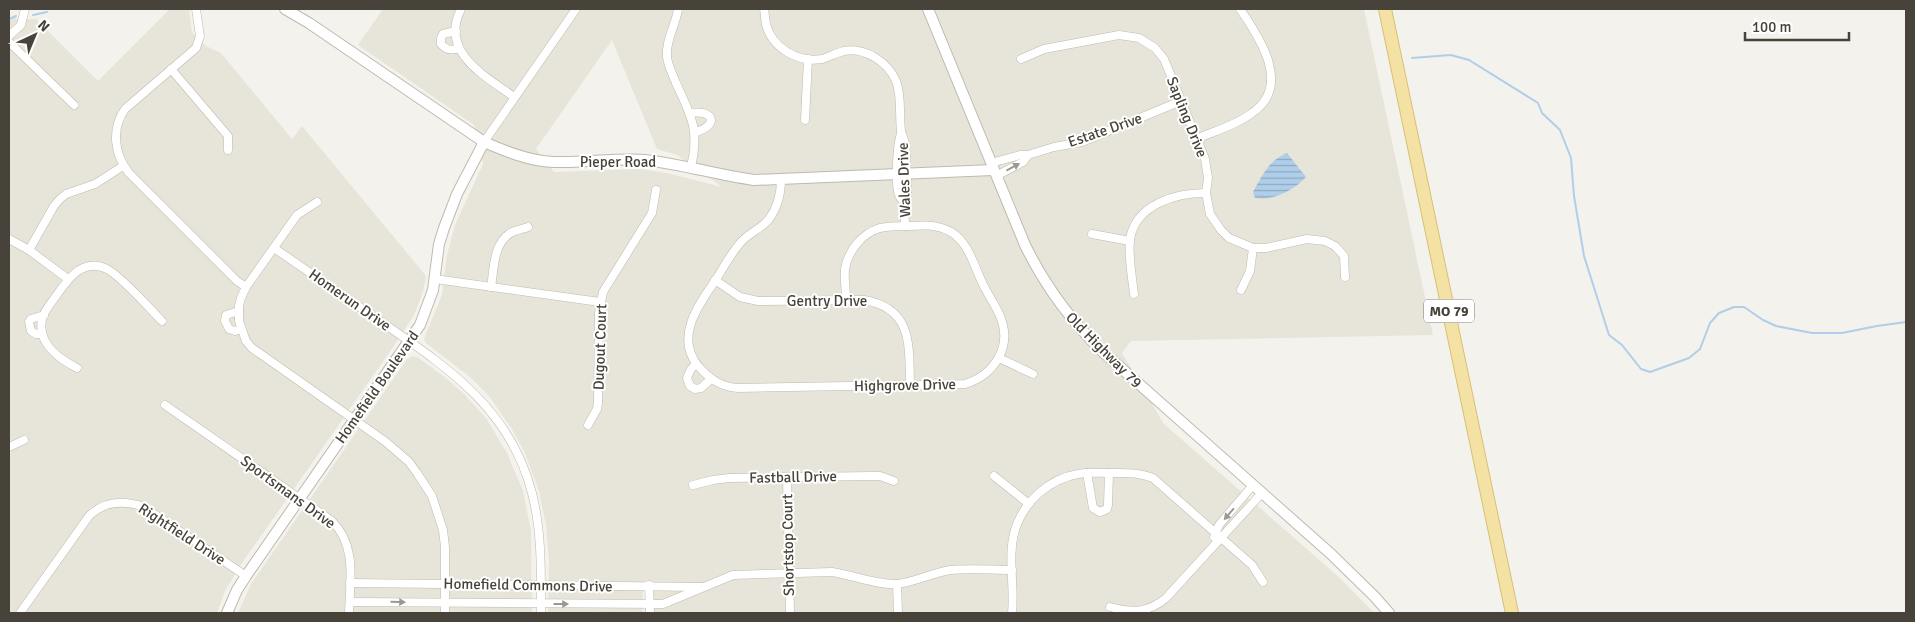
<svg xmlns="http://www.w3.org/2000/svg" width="1915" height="622" font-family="Signika,sans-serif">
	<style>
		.residential { fill: #e7e4da; fill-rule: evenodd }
		.water { fill: url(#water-rules) }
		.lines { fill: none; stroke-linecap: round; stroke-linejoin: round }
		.stream { stroke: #afcee9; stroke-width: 2 }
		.minor-casing { stroke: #bfbaaf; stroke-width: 9 }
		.tertiary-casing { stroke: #bfbaaf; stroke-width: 12 }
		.primary-casing { stroke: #d7c076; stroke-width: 14 }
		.minor { stroke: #fff; stroke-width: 8 }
		.tertiary { stroke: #fff; stroke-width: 10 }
		.primary { stroke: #f4e2a5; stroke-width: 12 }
		.oneway { fill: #9a9893 }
		.labels { text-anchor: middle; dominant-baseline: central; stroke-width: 4; stroke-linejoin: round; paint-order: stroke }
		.shield { fill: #fff; stroke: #7f7b75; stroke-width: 1 }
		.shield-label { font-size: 14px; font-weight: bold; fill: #48433a }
		.street-label { font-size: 15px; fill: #48433a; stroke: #fff }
	</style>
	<defs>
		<pattern id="water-rules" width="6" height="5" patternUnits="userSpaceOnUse" patternTransform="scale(1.25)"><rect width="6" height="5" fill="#afcee9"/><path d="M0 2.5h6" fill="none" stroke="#90a9be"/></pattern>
	</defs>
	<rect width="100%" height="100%" fill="#f4f2ec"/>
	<g class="residential">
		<polygon points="170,9 189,9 192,32 206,46 221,53 292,139 302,126 426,276 423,292 414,315 398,340 240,566 225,591 217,613 9,613 9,22 14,16 17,19 36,19 98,81"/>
		<path d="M383,9H1364L1433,335L1131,341L1122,353L1164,424L1341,579L1374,613H655L643,581L642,613H548L549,561L546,525L539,491L525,453L512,429L489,396L470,377L426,343L424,339L442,295L447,255L455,225L483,164L474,125L358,45ZM612,40L657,149L677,155L722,187L667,173L640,169L554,172L536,149Z"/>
		<polygon points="413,356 417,357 446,378 464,394 486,418 507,453 523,491 531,531 532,613 238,613 251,584 407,359"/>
	</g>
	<path class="water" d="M1287,153L1306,177C1294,190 1274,201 1255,198L1253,192C1262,176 1269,160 1287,153Z"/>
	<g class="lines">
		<g class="stream">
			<polyline points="33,15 47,12"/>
			<polyline points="9,19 16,16"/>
			<polyline points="1412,58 1451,55 1469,60 1538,103 1542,113 1560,130 1571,158 1574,196 1584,256 1609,335 1622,345 1641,369 1650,372 1689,358 1700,349 1710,323 1719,313 1734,307 1744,307 1763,320 1776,326 1812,333 1842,333 1877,326 1906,322"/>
		</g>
		<g class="minor-casing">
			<g id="minor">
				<path d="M196,9L200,36L196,48L125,109C111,129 114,154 129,173L237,281L246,287"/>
				<path d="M461,9C439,52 485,76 514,97"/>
				<path d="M678,9C676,25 665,41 667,57C668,66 673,75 676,83C691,116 700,129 691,167"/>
				<path d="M764,9C765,14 765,19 766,24C772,48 798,63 822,59C829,57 836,53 844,51C865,47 888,62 896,81C902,96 899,115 901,131C902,136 905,140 905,145C907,161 907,178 907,195L904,202L905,226"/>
				<path d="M456,31L443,34L441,38V44C446,50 451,51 459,48"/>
				<polyline points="9,36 21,25 25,9"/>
				<polyline points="9,42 74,105"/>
				<polyline points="1021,59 1044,49 1119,35 1139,38 1155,48 1164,59 1205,159 1208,178 1206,193 1210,214 1221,230 1229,238 1253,248 1266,248 1307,239 1325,241 1335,246 1344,256 1345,277"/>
				<polyline points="171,69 228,136 228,150"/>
				<path d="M689,113C715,109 719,126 695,132"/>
				<polyline points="805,120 808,59"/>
				<path d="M901,134C897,144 895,185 899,195C900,198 902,200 904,202"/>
				<path d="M1196,139C1215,131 1236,125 1252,113C1292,86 1260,38 1240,9"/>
				<polyline points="484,142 576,9"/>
				<polyline points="991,163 1020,155 1028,155 1054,147 1082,142 1181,101"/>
				<polyline points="996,176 1023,162 1028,155"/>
				<path d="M781,179C781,194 778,207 769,219C762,228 751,232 743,240C732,251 725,265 717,278C700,303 673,337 699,367C710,379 721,387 738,388L965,384C994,375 1013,347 1000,316C995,304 986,292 981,280C973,263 968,242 951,232C937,224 922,225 907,226C898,226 889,226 880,228C862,233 848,251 845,269C844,279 846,290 846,299"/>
				<polyline points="317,202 297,215 246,287 241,298 239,306 239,321 246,341 252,348 386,442 409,462 417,473 432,496 443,530 445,547 445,613"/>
				<polyline points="1092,234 1130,241"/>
				<polyline points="9,239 29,250 68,279"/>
				<path d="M274,248C309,272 345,297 380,321C448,368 510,408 532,493C542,532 541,573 541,613"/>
				<polyline points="29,250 54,206 60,199 66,194 95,184 123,166"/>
				<polyline points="435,279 600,302"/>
				<path d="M715,280L740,297L758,301L864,300C913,308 909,346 910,385"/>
				<path d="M491,287C494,270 493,245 509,234C514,230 523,229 528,227"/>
				<polyline points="1241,290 1250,271 1253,248"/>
				<path d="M1134,294C1132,276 1128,257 1130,239C1136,204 1176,193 1206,193"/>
				<polyline points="239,311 226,315 225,321 229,329 235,331 241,329"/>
				<polyline points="42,334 36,334 31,331 29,322 31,319 44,315"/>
				<polyline points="999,358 1033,374"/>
				<polyline points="696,364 691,369 687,378 690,386 695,389 701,388 711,379"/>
				<path d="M77,368C59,359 37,343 42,319C44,311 51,303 56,296C68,279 83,257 107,269C121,276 150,309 162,321"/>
				<path d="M165,405L332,521C357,546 350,580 349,613"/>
				<polyline points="588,425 597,409 598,403 599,313 603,292 652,213 656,190"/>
				<polyline points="9,447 24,440"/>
				<polyline points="1087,473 1093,508 1100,512 1107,509 1108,505 1109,473"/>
				<polyline points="994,476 1029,504"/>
				<polyline points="787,477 790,613"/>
				<polyline points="693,485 713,480 729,478 872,476 880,476 894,481"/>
				<polyline points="1214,537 1219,525 1253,485"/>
				<polyline points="350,583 702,587"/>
				<polyline points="897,584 898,613"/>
				<polyline points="649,585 650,613"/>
				<path d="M350,602L663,604L733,575L832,572C853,575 875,585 897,584C915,582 932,573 950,570C970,568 992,570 1012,570"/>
				<path d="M1110,607C1132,613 1148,613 1166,598L1262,493"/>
				<path d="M20,613L89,516C105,500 124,500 144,507L246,576"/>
				<path d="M1012,613C1015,586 1007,556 1015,530C1024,501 1049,479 1078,474C1088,472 1098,473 1108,473C1125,473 1138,472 1153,478L1252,565L1263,582"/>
			</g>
		</g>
		<g class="tertiary-casing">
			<g id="tertiary">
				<path d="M285,9L309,23L484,142C505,151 529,161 553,162C584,163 615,158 645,160C682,164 717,175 754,180L993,170"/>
				<path d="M928,9L1025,245C1045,286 1070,320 1103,352L1331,554L1375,597L1389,613"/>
				<polyline points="227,613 237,590 246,576 420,325 433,290 439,244 444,228 457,194 484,142"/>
			</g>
		</g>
		<g class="primary-casing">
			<polyline id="primary" points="1385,9 1512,613"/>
		</g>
		<use href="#minor" class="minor"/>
		<use href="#tertiary" class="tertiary"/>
		<use href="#primary" class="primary"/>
	</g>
	<defs><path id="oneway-solid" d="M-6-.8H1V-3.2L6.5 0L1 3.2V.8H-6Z" transform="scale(1.25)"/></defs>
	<g class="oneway">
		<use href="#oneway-solid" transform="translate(1013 167) rotate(-28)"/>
		<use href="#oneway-solid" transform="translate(1229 514) rotate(131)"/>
		<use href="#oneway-solid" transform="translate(398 602) rotate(1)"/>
		<use href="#oneway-solid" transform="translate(561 604)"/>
	</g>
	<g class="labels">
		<rect class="shield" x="1424" y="299.5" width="50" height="23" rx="4"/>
		<g class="shield-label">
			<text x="1449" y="311">MO 79</text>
		</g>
		<g class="street-label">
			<text transform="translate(1187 117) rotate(68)">Sapling Drive</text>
			<text transform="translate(1105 130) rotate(-19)">Estate Drive</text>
			<text x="618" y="162">Pieper Road</text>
			<text transform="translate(904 180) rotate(-92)">Wales Drive</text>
			<text transform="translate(350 300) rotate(35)">Homerun Drive</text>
			<text x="827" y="301">Gentry Drive</text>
			<text transform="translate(600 347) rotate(-88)">Dugout Court</text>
			<text transform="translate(1104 350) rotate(45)">Old Highway 79</text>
			<text transform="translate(905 385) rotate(-1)">Highgrove Drive</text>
			<text transform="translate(377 387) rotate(-55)">Homefield Boulevard</text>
			<text transform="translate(793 477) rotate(-1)">Fastball Drive</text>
			<text transform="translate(288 492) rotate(36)">Sportsmans Drive</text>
			<text transform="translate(182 534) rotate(33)">Rightfield Drive</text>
			<text transform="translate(788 545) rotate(-91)">Shortstop Court</text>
			<text transform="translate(528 585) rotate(1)">Homefield Commons Drive</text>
		</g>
	</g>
	<rect width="1915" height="622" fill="none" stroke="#48433a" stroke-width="20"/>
	<g transform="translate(35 35) rotate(44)" stroke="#ffffff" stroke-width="4" paint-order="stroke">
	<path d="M0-4L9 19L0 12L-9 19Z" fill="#48433a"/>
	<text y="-8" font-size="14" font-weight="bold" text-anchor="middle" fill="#48433a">N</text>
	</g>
	<path d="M1745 32v8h104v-8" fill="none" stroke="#48433a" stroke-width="2.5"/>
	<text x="1752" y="32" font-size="15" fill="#48433a" stroke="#ffffff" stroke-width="4" paint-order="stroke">100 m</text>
</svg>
